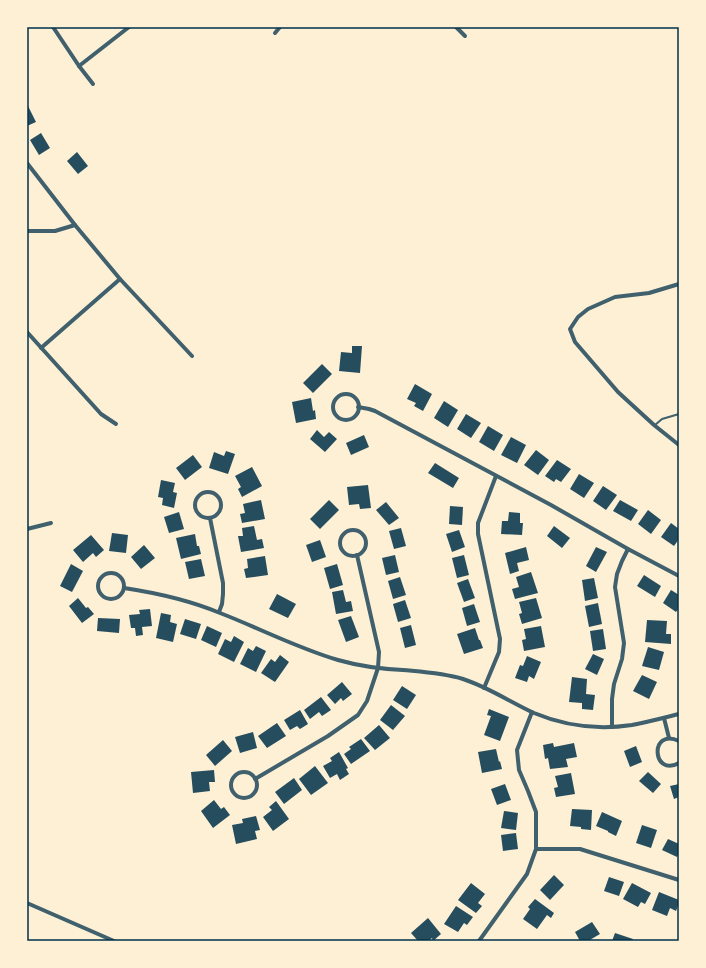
<svg xmlns="http://www.w3.org/2000/svg" width="706" height="968" font-family="Montserrat,sans-serif">
	<style>
		.building { fill: #264d5e }
		.lines { fill: none; stroke-linecap: round; stroke-linejoin: round }
		.service { stroke: #3f606c; stroke-width: 2 }
		.minor { stroke: #3f606c; stroke-width: 4 }
		.neatline { fill: none; stroke: #003049; stroke-width: 1.5 }
	</style>
	<rect width="100%" height="100%" fill="#fdf0d5"/>
	<g class="building">
		<polygon points="27,106 28,106 36,122 27,126"/>
		<polygon points="41,133 50,148 39,155 30,140"/>
		<polygon points="77,152 88,166 78,174 67,161"/>
		<polygon points="352,346 362,346 360,373 339,371 341,352 352,353"/>
		<polygon points="322,364 332,374 313,393 303,383"/>
		<polygon points="415,384 432,394 423,411 414,406 416,403 407,399"/>
		<polygon points="311,398 313,411 315,410 316,419 296,423 292,402"/>
		<polygon points="444,401 458,410 448,427 434,418"/>
		<polygon points="466,414 481,423 471,438 457,429"/>
		<polygon points="488,426 503,435 494,451 479,442"/>
		<polygon points="317,430 324,437 329,432 337,439 325,452 310,439"/>
		<polygon points="364,435 369,447 351,455 346,443"/>
		<polygon points="511,437 526,445 517,463 501,455"/>
		<polygon points="536,450 549,460 538,475 524,465"/>
		<polygon points="226,451 235,454 228,474 209,468 214,452 224,456"/>
		<polygon points="193,455 202,467 185,480 176,468"/>
		<polygon points="557,460 571,469 561,482 556,479 554,482 545,476"/>
		<polygon points="435,463 459,478 453,488 428,473"/>
		<polygon points="252,467 262,486 242,497 238,489 241,487 235,476"/>
		<polygon points="579,474 594,483 584,498 570,489"/>
		<polygon points="161,480 175,483 173,492 177,493 174,508 162,505 163,498 158,497"/>
		<polygon points="368,485 371,508 360,509 359,504 349,505 347,487"/>
		<polygon points="603,486 617,495 606,510 593,501"/>
		<polygon points="261,500 265,519 242,523 240,514 245,513 243,504"/>
		<polygon points="329,500 339,510 320,529 310,519"/>
		<polygon points="620,500 638,510 631,521 613,511"/>
		<polygon points="386,502 399,518 389,525 376,510"/>
		<polygon points="450,506 463,507 462,525 449,524"/>
		<polygon points="648,510 661,520 651,534 638,524"/>
		<polygon points="179,512 184,529 169,533 164,517"/>
		<polygon points="509,512 520,513 520,523 523,523 522,535 501,534 502,521 508,521"/>
		<polygon points="671,523 679,529 679,539 674,546 661,537"/>
		<polygon points="254,526 257,540 262,539 264,548 241,552 238,536 243,536 242,528"/>
		<polygon points="554,526 570,538 562,548 547,536"/>
		<polygon points="401,528 406,546 394,549 389,531"/>
		<polygon points="459,530 465,547 452,552 446,534"/>
		<polygon points="112,533 128,535 126,553 109,551"/>
		<polygon points="195,534 197,546 199,546 201,554 181,559 176,538"/>
		<polygon points="91,535 104,550 96,557 93,553 83,562 73,550"/>
		<polygon points="320,540 326,557 312,562 306,545"/>
		<polygon points="144,545 155,558 141,569 131,557"/>
		<polygon points="526,547 529,560 517,563 519,571 510,574 505,553"/>
		<polygon points="596,547 607,552 596,572 586,566"/>
		<polygon points="395,555 399,572 386,575 382,558"/>
		<polygon points="464,555 469,575 457,578 452,558"/>
		<polygon points="265,556 268,575 246,578 244,569 248,568 247,559"/>
		<polygon points="201,559 205,576 189,579 185,562"/>
		<polygon points="71,564 83,571 72,592 60,586"/>
		<polygon points="337,564 343,585 330,589 324,568"/>
		<polygon points="531,572 538,593 515,599 512,589 519,587 516,577"/>
		<polygon points="644,575 661,586 655,597 637,586"/>
		<polygon points="400,577 406,595 393,599 388,581"/>
		<polygon points="594,578 598,598 585,601 582,580"/>
		<polygon points="468,579 475,598 464,602 457,583"/>
		<polygon points="343,590 346,602 351,601 353,611 336,614 332,592"/>
		<polygon points="671,590 679,595 679,608 676,612 663,603"/>
		<polygon points="277,594 296,604 288,618 269,609"/>
		<polygon points="78,598 86,608 88,607 94,614 82,623 69,606"/>
		<polygon points="536,598 542,618 522,624 519,614 522,613 519,602"/>
		<polygon points="405,600 411,618 398,622 393,604"/>
		<polygon points="598,603 602,624 589,627 585,606"/>
		<polygon points="474,604 480,622 467,626 462,608"/>
		<polygon points="150,609 152,626 142,627 143,635 136,636 135,628 131,628 129,615 140,614 139,610"/>
		<polygon points="161,613 171,615 170,622 177,624 173,642 156,638"/>
		<polygon points="351,616 359,637 346,642 338,620"/>
		<polygon points="98,618 120,619 119,633 97,631"/>
		<polygon points="185,619 201,624 196,639 180,634"/>
		<polygon points="647,620 667,621 666,634 671,634 671,644 645,642"/>
		<polygon points="411,625 416,645 405,648 400,628"/>
		<polygon points="207,626 222,633 216,647 201,640"/>
		<polygon points="541,626 545,647 524,651 522,640 526,639 524,629"/>
		<polygon points="475,628 479,640 480,640 483,648 464,654 457,634"/>
		<polygon points="603,629 606,649 593,651 590,631"/>
		<polygon points="234,636 244,642 234,662 218,654 225,639 231,642"/>
		<polygon points="256,646 266,651 256,672 240,664 248,648 253,651"/>
		<polygon points="648,647 664,652 659,670 642,666"/>
		<polygon points="593,654 604,659 597,675 585,669"/>
		<polygon points="280,655 289,662 275,682 261,673 271,659 275,662"/>
		<polygon points="527,656 541,662 534,679 529,676 527,682 515,678 520,665 523,666"/>
		<polygon points="642,675 657,682 649,699 633,691"/>
		<polygon points="572,677 587,679 586,694 595,695 593,710 582,709 582,703 569,702"/>
		<polygon points="342,682 352,694 343,701 341,698 335,704 327,695"/>
		<polygon points="402,686 416,695 407,709 393,700"/>
		<polygon points="321,697 331,710 322,716 319,712 310,719 304,710"/>
		<polygon points="391,705 405,716 393,730 380,720"/>
		<polygon points="489,709 509,717 500,741 484,735 491,716 487,715"/>
		<polygon points="300,710 308,724 300,729 297,726 290,730 284,720"/>
		<polygon points="277,723 286,736 267,748 258,736"/>
		<polygon points="379,725 390,738 375,750 364,738"/>
		<polygon points="253,732 257,748 240,753 235,737"/>
		<polygon points="361,739 370,751 351,764 344,754 351,749 349,747"/>
		<polygon points="223,740 232,751 215,766 206,755"/>
		<polygon points="553,743 554,747 574,743 577,757 566,759 568,767 550,769 548,758 545,759 543,745"/>
		<polygon points="636,746 642,762 630,767 624,751"/>
		<polygon points="496,749 499,762 500,761 502,769 482,773 478,752"/>
		<polygon points="339,752 348,768 346,769 349,774 340,780 337,774 330,778 323,766 332,761 330,758"/>
		<polygon points="315,766 328,783 311,795 299,779"/>
		<polygon points="214,770 215,782 209,782 210,791 193,793 191,772"/>
		<polygon points="648,772 661,784 653,793 639,781"/>
		<polygon points="571,773 575,794 556,797 554,788 558,787 555,776"/>
		<polygon points="294,778 302,790 284,804 275,792"/>
		<polygon points="505,784 511,800 497,805 491,789"/>
		<polygon points="679,784 679,797 674,799 670,786"/>
		<polygon points="214,800 221,809 224,807 230,815 213,828 201,811"/>
		<polygon points="276,801 289,819 273,831 263,817 272,810 269,807"/>
		<polygon points="572,809 592,810 591,830 581,829 581,827 570,826"/>
		<polygon points="504,811 518,813 516,830 501,828"/>
		<polygon points="602,812 622,821 616,836 608,832 608,831 596,826"/>
		<polygon points="256,816 260,830 255,831 257,839 236,844 232,825 243,823 242,819"/>
		<polygon points="642,825 657,830 651,848 636,843"/>
		<polygon points="516,833 518,849 503,851 501,835"/>
		<polygon points="668,839 679,844 679,853 677,857 662,850"/>
		<polygon points="554,875 564,885 550,900 540,890"/>
		<polygon points="609,877 624,882 619,896 604,891"/>
		<polygon points="471,883 485,894 478,903 482,906 476,913 458,900"/>
		<polygon points="632,883 651,893 645,904 641,902 638,907 623,899"/>
		<polygon points="659,892 679,900 679,903 676,911 670,908 667,916 652,910"/>
		<polygon points="535,899 554,913 551,918 547,915 537,929 523,919 530,909 528,907"/>
		<polygon points="456,906 473,917 467,925 464,923 458,932 444,924"/>
		<polygon points="428,918 441,934 433,941 432,938 428,941 418,941 411,933"/>
		<polygon points="592,922 600,934 588,941 580,941 575,932"/>
		<polygon points="615,933 633,939 632,941 612,941"/>
	</g>
	<g class="lines">
		<polyline class="service" points="655,425 662,419 679,414"/>
		<g class="minor">
			<polyline points="53,27 79,66 93,84"/>
			<polyline points="456,27 465,36"/>
			<polyline points="275,33 280,27"/>
			<polyline points="79,66 129,27"/>
			<polyline points="27,163 75,225 120,279 192,356"/>
			<polyline points="27,231 55,231 75,225"/>
			<polyline points="679,284 649,293 615,297 588,309 578,317 570,329 575,342 618,392 654,425 679,445"/>
			<polyline points="27,332 101,414 116,424"/>
			<polyline points="41,348 120,279"/>
			<circle cx="346" cy="407" r="13"/>
			<polyline points="358,407 369,409 375,411 551,505 628,549 679,576"/>
			<circle cx="208" cy="505" r="13"/>
			<polyline points="210,518 223,583 223,594 222,604 219,612"/>
			<polyline points="27,529 51,523"/>
			<circle cx="353" cy="543" r="13"/>
			<circle cx="111" cy="586" r="13"/>
			<path d="M124,588C157,593 189,600 220,613C259,628 297,648 338,660C359,666 382,669 403,670C424,672 443,673 463,679C488,687 510,702 534,713C565,726 599,730 632,725C648,722 663,718 679,714"/>
			<polyline points="484,688 499,652 500,639 478,534 478,523 496,476"/>
			<polyline points="664,718 669,738"/>
			<polyline points="612,727 612,699 614,684 622,659 624,643 615,587 617,574 622,561 628,549"/>
			<path d="M679,741C649,727 652,778 679,763"/>
			<circle cx="244" cy="785" r="13"/>
			<polyline points="255,779 328,736 358,715 367,701 378,668 379,652 357,555"/>
			<polyline points="536,849 580,849 679,880"/>
			<polyline points="27,903 114,941"/>
			<polyline points="479,941 527,874 536,849 536,812 528,791 519,770 517,750 532,712"/>
		</g>
	</g>
	<rect width="706" height="968" fill="none" stroke="#fdf0d5" stroke-width="56"/>
	<rect x="28" y="28" width="650" height="912" class="neatline"/>
</svg>
